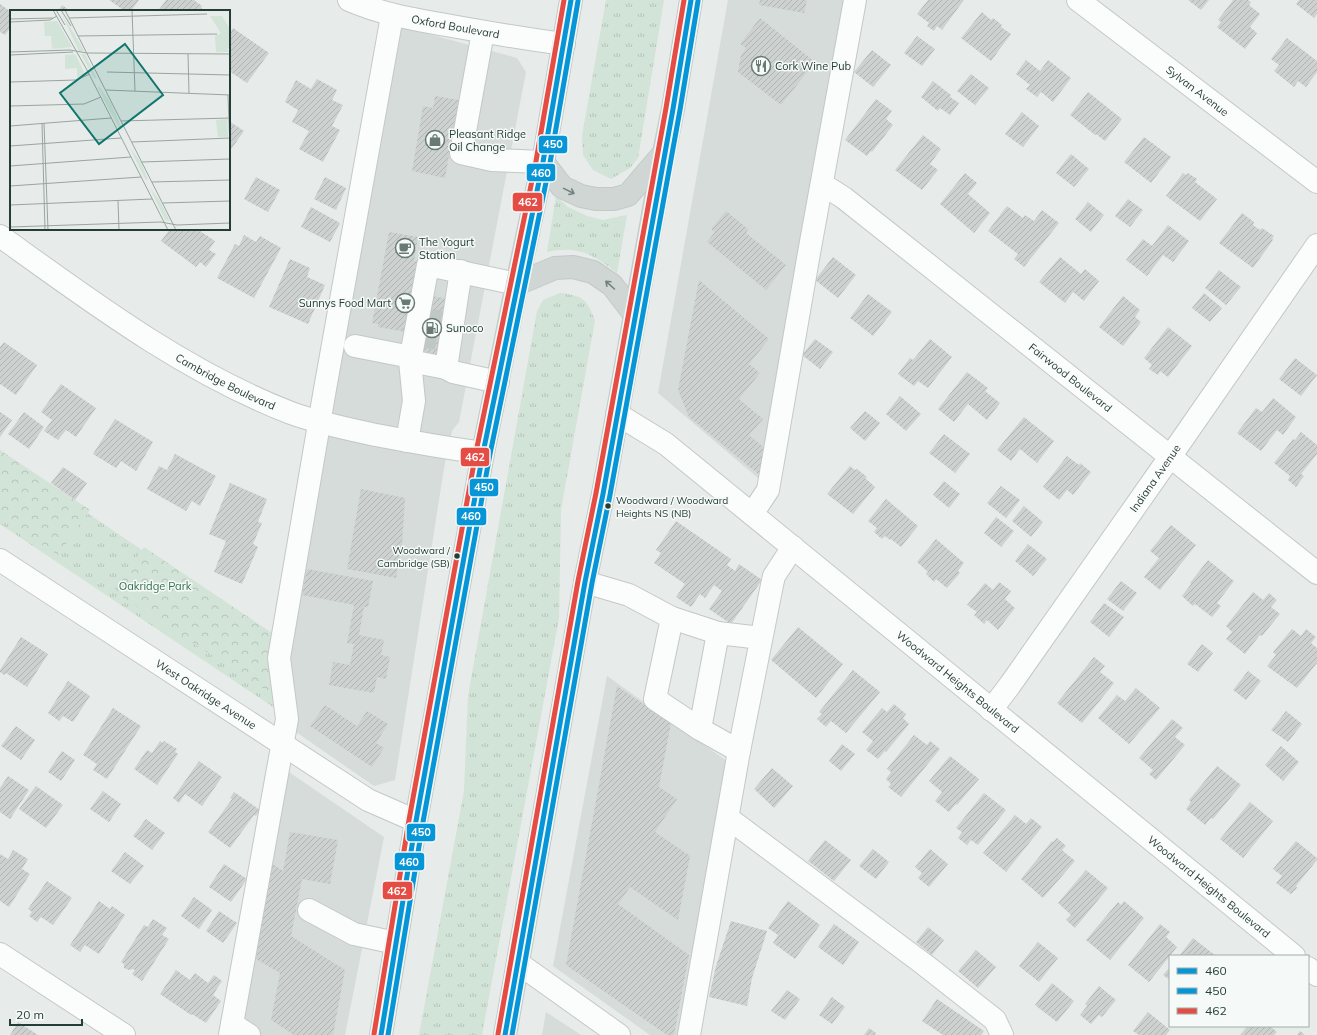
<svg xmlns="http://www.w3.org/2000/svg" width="1317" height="1035" font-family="Mulish,sans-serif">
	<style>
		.built { fill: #d5dcd9 }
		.grass { fill: url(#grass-tufts) }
		.forest { fill: url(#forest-crowns) }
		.building { fill: url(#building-hatch) }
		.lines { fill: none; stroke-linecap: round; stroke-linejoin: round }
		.minor-tunnel { stroke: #c0c8c5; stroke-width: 22; stroke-dasharray: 22 11; stroke-linecap: butt }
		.minor-casing { stroke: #c4c8c6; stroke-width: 24 }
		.major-casing { stroke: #c2cac7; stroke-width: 24 }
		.minor { stroke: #fbfcfc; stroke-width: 22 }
		.major { stroke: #cfd6d4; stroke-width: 22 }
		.bus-1-casing { stroke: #f5f9f7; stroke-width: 8 }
		.bus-2-casing { stroke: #f5f9f7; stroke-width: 8 }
		.bus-3-casing { stroke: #f5f9f7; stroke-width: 8 }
		.bus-1 { stroke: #0696d7; stroke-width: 5 }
		.bus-2 { stroke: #0696d7; stroke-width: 5 }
		.bus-3 { stroke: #e54c44; stroke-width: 5 }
		.oneway { stroke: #71827e }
		.bus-dot { fill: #253d37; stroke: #f5f9f7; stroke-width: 1.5 }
		.labels { text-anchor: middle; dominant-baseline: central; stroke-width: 3; stroke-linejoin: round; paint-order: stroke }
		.bus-label { font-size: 10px; fill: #253d37; stroke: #f5f9f7; text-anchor: start }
		.street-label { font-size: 11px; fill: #253d37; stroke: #f5f9f7 }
		.poi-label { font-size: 11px; fill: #253d37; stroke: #f5f9f7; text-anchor: start }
		.park-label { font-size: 11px; fill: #33704c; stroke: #f5f9f7 }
		.inset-road { fill: none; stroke: #99a5a2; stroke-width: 1 }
		.view { fill: #0f766e; fill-opacity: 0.15; stroke: #0f766e; stroke-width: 2 }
		.inset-edge { fill: none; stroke: #253d37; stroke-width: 2 }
		.line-badge { stroke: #f5f9f7; stroke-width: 1.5 }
		.badge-label { font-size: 11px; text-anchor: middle; font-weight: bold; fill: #fff }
	</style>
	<defs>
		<pattern id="grass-tufts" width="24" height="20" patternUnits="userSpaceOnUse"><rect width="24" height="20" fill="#d2e3d7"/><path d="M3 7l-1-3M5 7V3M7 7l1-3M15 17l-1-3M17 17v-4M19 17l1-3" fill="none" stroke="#b4c4b9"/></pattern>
		<pattern id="forest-crowns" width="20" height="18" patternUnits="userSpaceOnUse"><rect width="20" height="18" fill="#d2e3d7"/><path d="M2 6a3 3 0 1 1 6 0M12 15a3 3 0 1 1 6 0" fill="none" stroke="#b4c4b9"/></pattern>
		<pattern id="building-hatch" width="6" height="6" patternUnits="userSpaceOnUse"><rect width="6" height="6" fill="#cdd2d0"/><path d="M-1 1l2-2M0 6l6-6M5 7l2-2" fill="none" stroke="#b0b5b3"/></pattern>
	</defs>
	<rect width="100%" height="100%" fill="#e7ebe9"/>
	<g class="built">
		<polygon points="728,0 850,0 765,484 658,393"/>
		<polygon points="399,26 517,58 526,72 459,422 452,431 444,468 395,780 374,786 296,732 288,661"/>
		<polygon points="607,676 731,764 679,1035 650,1035 553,966"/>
		<polygon points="283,768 384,837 345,1035 234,1035"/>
		<polygon points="546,1012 581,1035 542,1035"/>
	</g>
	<g class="grass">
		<polygon points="606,0 664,0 638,158 630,168 611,179 593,170 583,155 582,136"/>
		<path d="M556,196L568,207L587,216L603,220L627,215L617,273C594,255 578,245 547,252Z"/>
		<path d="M560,293C583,296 586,298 595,320L561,510L559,618L482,1035H419L464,791L468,696L537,311L543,300Z"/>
		<polygon points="0,454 278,642 276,709 0,524"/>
	</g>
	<g class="forest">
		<polygon points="0,450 90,510 58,555 0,518"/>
		<polygon points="144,547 275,635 281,700 113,591"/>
	</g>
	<g class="building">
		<polygon points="109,0 139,0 131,11 125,11"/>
		<polygon points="166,0 194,0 202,6 201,8 205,11 158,11"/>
		<polygon points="760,0 807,0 804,13 759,5"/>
		<polygon points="928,0 964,0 942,30 937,26 934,31 927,26 929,23 917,14"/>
		<polygon points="1188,0 1209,0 1201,10"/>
		<polygon points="1233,0 1248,0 1251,2 1249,5 1260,14 1250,27 1257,33 1245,49 1217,27 1221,22 1218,20"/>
		<polygon points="1299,0 1317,0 1317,14 1314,18 1296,4"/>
		<polygon points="0,4 11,12 11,27 5,35 0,32"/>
		<polygon points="62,5 70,11 58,11"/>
		<polygon points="982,12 991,20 993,18 1002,25 1001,27 1011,34 991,61 961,38"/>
		<polygon points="760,18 815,62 781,105 738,72 741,55 746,48 740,44"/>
		<polygon points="233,28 269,53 247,83 229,71 229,34"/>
		<polygon points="917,36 935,49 922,66 904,53"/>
		<polygon points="1287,38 1317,61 1317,72 1306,87 1298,81 1294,87 1274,71 1279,65 1271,59"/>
		<polygon points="872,50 891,65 873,87 854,72"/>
		<polygon points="1026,60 1040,71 1048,60 1071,78 1053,102 1041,92 1037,97 1026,89 1030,85 1016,74"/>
		<polygon points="971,74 989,88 975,105 957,91"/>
		<polygon points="317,79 337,90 332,100 343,105 332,126 340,130 323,162 299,149 309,131 292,122 298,110 285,102 296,80 311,89"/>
		<polygon points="933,81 951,95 950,97 959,103 950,115 940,108 938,111 921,97"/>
		<polygon points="1088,92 1122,119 1105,141 1096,134 1095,135 1070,115"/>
		<polygon points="435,96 459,100 445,178 412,171 423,106 433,108"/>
		<polygon points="876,99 892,111 886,119 893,125 872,152 871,151 867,156 845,140"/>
		<polygon points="1022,112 1039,126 1023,147 1005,134"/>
		<polygon points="229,121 244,131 229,152"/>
		<polygon points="923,135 941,149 930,164 938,170 922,190 895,170"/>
		<polygon points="1144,137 1171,157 1151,183 1124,162"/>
		<polygon points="1071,154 1089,169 1074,187 1056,173"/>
		<polygon points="965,173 977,183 968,194 990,213 974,233 940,204"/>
		<polygon points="1183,173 1186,175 1188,173 1197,179 1195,182 1217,199 1200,221 1166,196"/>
		<polygon points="256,177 280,190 268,212 244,199"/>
		<polygon points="325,177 346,188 336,210 314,199"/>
		<polygon points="1128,199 1143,210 1130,227 1115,216"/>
		<polygon points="1088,202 1104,215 1091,232 1075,219"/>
		<polygon points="1007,206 1023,218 1025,215 1034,221 1042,210 1059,223 1024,267 1014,259 1018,254 988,231"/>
		<polygon points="311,207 340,223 330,242 301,227"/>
		<polygon points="726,211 748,229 746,233 786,265 766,290 707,242 715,232 711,229"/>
		<polygon points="1242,213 1254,222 1253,225 1260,230 1262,228 1274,236 1272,239 1273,240 1253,268 1219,243"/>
		<polygon points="1168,225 1189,241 1173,262 1163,255 1147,276 1126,260 1143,239 1152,246"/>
		<polygon points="170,229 197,229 215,241 209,250 216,254 206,267 200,262 196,267 161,241"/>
		<polygon points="389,232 418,237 414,261 420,262 411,333 378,327 378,324 372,323"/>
		<polygon points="244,235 256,242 260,236 281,248 254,298 217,278 235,244 239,246"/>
		<polygon points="833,257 856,275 838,298 815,280"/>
		<polygon points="1060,257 1081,274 1085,269 1099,281 1084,301 1073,292 1065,303 1039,282"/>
		<polygon points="290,259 310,268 307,277 325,285 308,324 269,307"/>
		<polygon points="1219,270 1241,287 1226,305 1205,288"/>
		<polygon points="699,280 769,339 749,364 760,373 739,399 763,419 749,435 768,451 763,478 689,417 678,390"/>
		<polygon points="1204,293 1222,308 1210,322 1192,308"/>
		<polygon points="868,294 892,312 873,336 850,318"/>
		<polygon points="424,295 451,299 441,361 413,356"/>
		<polygon points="1123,296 1140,310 1135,317 1141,322 1123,346 1099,327"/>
		<polygon points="1168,327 1192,346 1168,377 1160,371 1158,375 1149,369 1152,365 1144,358"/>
		<polygon points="815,339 833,352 820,369 802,355"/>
		<polygon points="930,339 952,357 928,388 918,381 914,386 898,374 910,358 913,360"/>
		<polygon points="4,342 37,365 16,395 0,384 0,347"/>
		<polygon points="1295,358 1317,375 1301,396 1279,379"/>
		<polygon points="967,372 988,388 985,391 1000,403 987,420 968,404 954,422 938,409"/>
		<polygon points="61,384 96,408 76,437 66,430 58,440 44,431 52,420 41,412"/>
		<polygon points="900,396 921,414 906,431 886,414"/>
		<polygon points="1273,398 1296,417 1283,435 1277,430 1261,451 1237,433 1256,408 1262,412"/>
		<polygon points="865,411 880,423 865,441 850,428"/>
		<polygon points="0,412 12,420 0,437"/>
		<polygon points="24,412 44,427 29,449 8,434"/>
		<polygon points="1024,417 1054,441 1037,463 1020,449 1011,461 997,450"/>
		<polygon points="115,419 153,442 136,471 121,461 116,468 93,454"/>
		<polygon points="1301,432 1317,445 1317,454 1301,474 1304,476 1296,487 1288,480 1290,476 1274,463 1293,439 1295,440"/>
		<polygon points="944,434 970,454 955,473 929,453"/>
		<polygon points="175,454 216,476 200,506 192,501 186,511 147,489 159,466 167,470"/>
		<polygon points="1067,456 1079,465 1080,463 1091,472 1073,495 1067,490 1059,500 1043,487"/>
		<polygon points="850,466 855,470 857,469 867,477 865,478 875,487 853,514 827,494"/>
		<polygon points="63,467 87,483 75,500 51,483"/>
		<polygon points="944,481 960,494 949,508 933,495"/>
		<polygon points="230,483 267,499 258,522 262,523 253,544 258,547 242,584 214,572 226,541 209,534"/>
		<polygon points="1001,486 1020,500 1006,518 987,503"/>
		<polygon points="361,489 405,498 402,546 396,578 347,569"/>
		<polygon points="886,499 918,526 901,547 891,539 890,540 885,536 882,539 874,532 877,528 868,521"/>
		<polygon points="1024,506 1043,522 1031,537 1012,521"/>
		<polygon points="996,517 1014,531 1001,547 984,533"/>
		<polygon points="676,521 731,559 727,565 735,571 739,564 762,580 731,624 709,609 722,591 714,585 705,598 700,594 691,607 676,597 685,584 654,563 661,553 656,550"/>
		<polygon points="1171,525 1196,545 1160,590 1144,577 1159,558 1150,551"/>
		<polygon points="936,539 964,563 958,571 960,573 947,588 936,579 934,582 926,574 928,572 917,562"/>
		<polygon points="1028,544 1047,559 1033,576 1015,561"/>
		<polygon points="1208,560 1234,581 1217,603 1221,606 1212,617 1195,604 1193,606 1182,596 1191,584 1190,583"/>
		<polygon points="307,569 373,581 368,607 364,607 359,635 384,640 381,655 390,657 386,679 377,677 374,693 329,685 333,662 350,665 354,644 347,643 354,605 302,595"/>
		<polygon points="1121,581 1137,593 1123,611 1107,599"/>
		<polygon points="999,582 1011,591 1005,599 1015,608 998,630 987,620 984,624 974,615 977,612 967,605 985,583 993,590"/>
		<polygon points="1253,592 1263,600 1269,593 1277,600 1271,607 1280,614 1262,636 1260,635 1245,654 1226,639 1232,632 1226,626"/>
		<polygon points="1104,603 1124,617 1109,637 1090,622"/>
		<polygon points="798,627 843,664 816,698 771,660"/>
		<polygon points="1292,629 1301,636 1306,629 1316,637 1311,643 1317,648 1317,663 1297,688 1267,666 1276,655 1273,652"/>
		<polygon points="21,637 48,654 27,687 6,673 4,675 0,672 0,670"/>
		<polygon points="1202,644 1213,653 1198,672 1187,664"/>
		<polygon points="1094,657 1105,666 1100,672 1114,683 1082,723 1057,703"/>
		<polygon points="853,670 880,692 846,733 831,721 826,727 817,719 822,714 819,712"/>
		<polygon points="1248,671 1261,681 1246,700 1233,690"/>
		<polygon points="68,681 90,696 73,722 63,716 59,721 48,713"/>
		<polygon points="617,686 671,723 659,787 677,799 655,832 690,856 678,920 630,887 618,904 689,955 674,1035 667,1035 566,965"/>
		<polygon points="1136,688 1160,708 1129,744 1098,718 1117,695 1125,701"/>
		<polygon points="894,704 906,714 903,718 909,724 886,752 885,751 878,759 866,750 873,741 862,732 882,708 887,712"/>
		<polygon points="325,705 357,726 367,711 388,724 376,743 384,748 372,767 310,726"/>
		<polygon points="113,708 141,726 107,779 93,770 97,764 83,755"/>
		<polygon points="1286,711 1302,724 1288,742 1271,730"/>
		<polygon points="1172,719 1183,728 1175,737 1185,745 1156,780 1149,774 1153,770 1139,758"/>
		<polygon points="16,726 35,740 21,760 1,746"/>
		<polygon points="914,735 927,745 930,741 940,749 901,797 888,787 891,784 886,779 891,772 887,769"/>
		<polygon points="160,741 163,743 164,741 177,749 175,752 178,754 157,785 134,769 147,750 152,753"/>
		<polygon points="842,744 855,754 841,771 829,761"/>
		<polygon points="1281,746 1299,762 1283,781 1265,765"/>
		<polygon points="62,751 75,760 61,781 48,772"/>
		<polygon points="950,756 979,779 957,805 956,804 949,812 935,801 942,792 929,781"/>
		<polygon points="199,761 222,777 202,806 185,794 179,803 173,798"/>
		<polygon points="1217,766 1241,785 1213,819 1211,818 1205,825 1186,809 1191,802 1189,800"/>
		<polygon points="772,768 793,786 774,808 754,789"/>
		<polygon points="8,776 29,790 10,819 0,812 0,788"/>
		<polygon points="36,786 63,805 46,828 19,809"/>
		<polygon points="103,791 121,804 109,822 90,809"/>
		<polygon points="234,792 260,810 256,816 254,815 230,848 208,832 232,799 230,798"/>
		<polygon points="984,793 1006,810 978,845 971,840 967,845 958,838 962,832 956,828"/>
		<polygon points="1250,802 1273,821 1243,858 1220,839"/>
		<polygon points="1015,815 1026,824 1031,818 1042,827 1006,872 983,853"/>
		<polygon points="146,819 165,833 152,850 133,836"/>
		<polygon points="290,832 338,840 330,884 302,879 291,936 345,970 333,1035 294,1035 271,1020 280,973 256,959 271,863 283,871"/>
		<polygon points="1057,838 1066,846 1062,850 1075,861 1043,898 1021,879 1052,841 1053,842"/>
		<polygon points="825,840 851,860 834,881 808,861"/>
		<polygon points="1296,841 1317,858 1317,860 1296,886 1297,888 1291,894 1276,883 1282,876 1273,869"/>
		<polygon points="873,849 889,862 876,879 859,866"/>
		<polygon points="930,849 948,864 929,887 918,878 922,873 915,867"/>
		<polygon points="13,850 28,859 22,869 30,874 9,907 0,901 0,854 8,859"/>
		<polygon points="125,852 144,866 130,884 111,871"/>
		<polygon points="224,864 247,879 231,902 209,887"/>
		<polygon points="1086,870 1108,888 1075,928 1066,920 1071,915 1058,903"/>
		<polygon points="47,881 72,898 53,925 41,917 37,922 29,916 32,912 28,909"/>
		<polygon points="194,897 212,910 199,929 181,916"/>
		<polygon points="99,901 110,909 112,906 125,915 99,954 85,945 80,952 70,945"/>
		<polygon points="788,901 820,925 795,959 773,943 778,935 768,928"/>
		<polygon points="1124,901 1144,918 1110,960 1086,940 1118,902 1121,905"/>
		<polygon points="219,911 237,923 223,943 206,931"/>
		<polygon points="153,919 167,928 162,935 169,939 142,981 132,974 135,970 133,969 129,970 124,968 124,964 121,962 144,925 148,927"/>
		<polygon points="731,921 767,931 752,978 747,1006 709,997 716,966"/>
		<polygon points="834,924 859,942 843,965 818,947"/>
		<polygon points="1160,924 1170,932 1166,937 1177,947 1149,982 1128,965"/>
		<polygon points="928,927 944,940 932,955 916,942"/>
		<polygon points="1193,938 1216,956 1179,956"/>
		<polygon points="1038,942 1058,958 1039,982 1019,966"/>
		<polygon points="976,950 996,967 978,988 958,971"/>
		<polygon points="1170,967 1170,980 1163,975"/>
		<polygon points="176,970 190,980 195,973 208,983 214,975 222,981 213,995 221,1001 206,1023 192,1014 191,1015 160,994"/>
		<polygon points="1052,983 1074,1001 1057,1022 1035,1005"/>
		<polygon points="1099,986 1116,1000 1102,1017 1099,1015 1091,1024 1080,1015 1087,1006 1085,1004"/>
		<polygon points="787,990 800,999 785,1020 771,1011"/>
		<polygon points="832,997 845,1007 832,1024 819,1015"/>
		<polygon points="937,999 984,1031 981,1035 943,1035 922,1021"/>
		<polygon points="1148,1012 1170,1030 1166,1035 1139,1035 1133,1031"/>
		<polygon points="18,1022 38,1035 10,1035"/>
		<polygon points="1248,1026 1270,1026 1277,1032 1274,1035 1240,1035"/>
		<polygon points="869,1028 876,1033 875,1035 864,1035"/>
		<polygon points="1300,1031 1305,1035 1297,1035"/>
	</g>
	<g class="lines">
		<g class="minor-tunnel">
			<polyline points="419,318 453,324"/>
			<polyline points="415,335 450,341"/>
		</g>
		<g class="minor-casing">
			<g id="minor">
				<path id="s1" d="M349,0C381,14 412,19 446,25C485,32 524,39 564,44"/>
				<path id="s2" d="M1078,0L1317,182"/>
				<polyline points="483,32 461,153 492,160 543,162"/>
				<path id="s3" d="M822,184L844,198L1317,573"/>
				<path id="s4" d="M0,236C92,302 185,372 291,413C318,423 348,429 376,435C412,442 447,448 483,453"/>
				<polyline points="461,271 446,368 453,372 498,382"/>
				<polyline points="355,346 411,357"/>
				<polyline points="410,361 446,368"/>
				<path id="s5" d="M617,414L666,444L1294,956"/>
				<polyline points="407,441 414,401 410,361 428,265 517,284"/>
				<polyline points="752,514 768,490 809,253 855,0"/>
				<path id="s6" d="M0,560L368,800L416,821"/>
				<polyline points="585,582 629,595 672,618 655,699 700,729 739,751"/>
				<polyline points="672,618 718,633 761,638"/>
				<path id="s7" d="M991,710L1010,685L1170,457L1317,245"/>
				<polyline points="700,729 718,633"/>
				<polyline points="728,818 925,965 995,1020 1002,1035"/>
				<polyline points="309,910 354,934 396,943"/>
				<polyline points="0,954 124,1035"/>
				<polyline points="518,963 619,1035"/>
				<polyline points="1308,968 1317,975"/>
				<polyline points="232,1024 249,1035"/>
				<polyline points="230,1035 287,719 279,658 325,389 392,16"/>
				<polyline points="689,1035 739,751 772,585 774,576 793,547"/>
			</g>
		</g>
		<g class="major-casing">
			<g id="major">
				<polyline points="543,162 562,187 581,196 596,199 614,199 628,195 664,153"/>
				<polyline points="517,284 555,268 573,267 593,272 612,285 635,315"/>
				<polyline points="381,1035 416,821 483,453 517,284 543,162 571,0"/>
				<polyline points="505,1035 585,582 603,494 664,153 673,109 691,0"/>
			</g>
		</g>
		<use href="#minor" class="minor"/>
		<use href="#major" class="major"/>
		<g class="bus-1-casing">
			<g id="bus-1">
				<polyline points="381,1035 416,821 483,453 543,162 571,0"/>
				<polyline points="505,1035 585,582 603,494 673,109 691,0"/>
			</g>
		</g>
		<g class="bus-2-casing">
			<g id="bus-2">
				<polyline points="388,1035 423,822 490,454 550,163 578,1"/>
				<polyline points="512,1035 592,583 610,495 680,110 698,1"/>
			</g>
		</g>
		<g class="bus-3-casing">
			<g id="bus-3">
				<polyline points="374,1034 409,820 476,452 536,161 564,0"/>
				<polyline points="498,1034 578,581 596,493 666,108 684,0"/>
			</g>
		</g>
		<use href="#bus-1" class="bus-1"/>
		<use href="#bus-2" class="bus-2"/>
		<use href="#bus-3" class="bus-3"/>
	</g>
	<defs><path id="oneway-shaft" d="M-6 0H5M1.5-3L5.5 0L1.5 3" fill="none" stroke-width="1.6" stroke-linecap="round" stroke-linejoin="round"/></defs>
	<g class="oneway">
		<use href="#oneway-shaft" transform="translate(569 191) rotate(26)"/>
		<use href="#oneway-shaft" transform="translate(610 285) rotate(-138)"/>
	</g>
	<defs>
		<g id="restaurant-ring" transform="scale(1)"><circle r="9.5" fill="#f5f9f7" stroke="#697a75" stroke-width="1.5"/><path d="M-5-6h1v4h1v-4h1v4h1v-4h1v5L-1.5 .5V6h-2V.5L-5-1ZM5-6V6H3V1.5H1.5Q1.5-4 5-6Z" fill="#697a75"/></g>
		<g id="shop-ring" transform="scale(1)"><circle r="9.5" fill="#f5f9f7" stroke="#697a75" stroke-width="1.5"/><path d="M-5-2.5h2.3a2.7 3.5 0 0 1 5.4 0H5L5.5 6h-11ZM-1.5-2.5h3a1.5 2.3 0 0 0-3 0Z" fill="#697a75"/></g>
		<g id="cafe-ring" transform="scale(1)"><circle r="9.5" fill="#f5f9f7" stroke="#697a75" stroke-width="1.5"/><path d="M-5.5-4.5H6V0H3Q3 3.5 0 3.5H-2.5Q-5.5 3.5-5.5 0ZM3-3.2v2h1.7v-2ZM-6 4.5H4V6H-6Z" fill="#697a75"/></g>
		<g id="supermarket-ring" transform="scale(1)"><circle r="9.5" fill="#f5f9f7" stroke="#697a75" stroke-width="1.5"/><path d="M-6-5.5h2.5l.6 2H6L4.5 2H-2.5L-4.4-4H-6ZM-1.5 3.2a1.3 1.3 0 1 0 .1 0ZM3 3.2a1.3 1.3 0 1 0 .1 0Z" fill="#697a75"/></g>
		<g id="fuel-ring" transform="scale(1)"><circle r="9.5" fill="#f5f9f7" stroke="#697a75" stroke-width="1.5"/><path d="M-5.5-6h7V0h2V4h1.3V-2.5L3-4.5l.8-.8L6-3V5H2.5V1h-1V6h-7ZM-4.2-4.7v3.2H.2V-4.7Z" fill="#697a75"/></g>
	</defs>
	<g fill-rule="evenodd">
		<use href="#restaurant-ring" x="761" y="66"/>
		<use href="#shop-ring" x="435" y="140"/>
		<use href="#cafe-ring" x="405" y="248"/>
		<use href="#supermarket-ring" x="405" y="303"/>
		<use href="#fuel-ring" x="432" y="328"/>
	</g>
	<g class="bus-dot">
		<circle cx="608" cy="506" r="3.5"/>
		<circle cx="457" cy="556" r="3.5"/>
	</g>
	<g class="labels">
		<g class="bus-label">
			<text x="616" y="500">Woodward / Woodward<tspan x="616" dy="13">Heights NS (NB)</tspan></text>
			<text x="450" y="550" text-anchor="end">Woodward /<tspan x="450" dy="13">Cambridge (SB)</tspan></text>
		</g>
		<g class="street-label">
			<text stroke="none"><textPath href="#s1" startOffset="110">Oxford Boulevard</textPath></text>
			<text stroke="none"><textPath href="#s2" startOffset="150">Sylvan Avenue</textPath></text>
			<text stroke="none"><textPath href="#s3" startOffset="315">Fairwood Boulevard</textPath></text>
			<text stroke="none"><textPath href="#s4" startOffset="269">Cambridge Boulevard</textPath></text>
			<text stroke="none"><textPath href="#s7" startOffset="284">Indiana Avenue</textPath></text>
			<text stroke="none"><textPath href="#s5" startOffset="434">Woodward Heights Boulevard</textPath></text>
			<text stroke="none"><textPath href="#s6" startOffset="246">West Oakridge Avenue</textPath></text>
			<text stroke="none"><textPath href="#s5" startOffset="758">Woodward Heights Boulevard</textPath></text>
		</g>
		<g class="poi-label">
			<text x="775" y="66">Cork Wine Pub</text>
			<text x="449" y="134">Pleasant Ridge<tspan x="449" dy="13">Oil Change</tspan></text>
			<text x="419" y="242">The Yogurt<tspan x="419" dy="13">Station</tspan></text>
			<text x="391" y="303" text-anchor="end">Sunnys Food Mart</text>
			<text x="446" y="328">Sunoco</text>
		</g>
		<g class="park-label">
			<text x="155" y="586">Oakridge Park</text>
		</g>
	</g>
	<g transform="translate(10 10)">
		<rect width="220" height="220" fill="#e7ebe9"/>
		<path d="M52,5L65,25L74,41H69ZM71,44H75L87,69L84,68ZM89,76L101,93L113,121L110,119L99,100L88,78ZM120,138L131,152L138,170L135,169ZM140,178L150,191L160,211L155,210Z" fill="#d2e3d7"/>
		<path d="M200,6H212L220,19V37L217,39L219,42H206L205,26L211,23ZM47,11L62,37L42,39L41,26H35L34,12ZM65,44L75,64L67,68V58L55,59V45ZM217,109L218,127H208L206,110Z" fill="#d2e3d7"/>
		<path d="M218,17L220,36L209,37L211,19Z" fill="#d2e3d7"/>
		<path class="inset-road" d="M43,0L77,60L158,220M46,0L55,15M51,0L61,16M55,0L166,220M122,0L125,81M59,8L197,4M0,9L43,8M0,12L40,10L47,6M68,26L207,24M0,42L60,40L77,43L220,44M178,44L179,83M0,45L63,42M97,62L220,65M0,72L66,70L80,64M96,80L220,85M218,85L220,138M0,96L74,94L91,87M111,111L220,108M32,113L35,220M34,113L38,220M0,116L101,108M122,132L220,128M0,136L111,128M132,152L220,149M0,156L121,147M142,172L220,170M0,176L131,167M108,191L109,220M153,193L220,191M0,195L142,189M0,217L151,212L167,215L220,213"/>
		<path class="view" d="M115,34L153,85L89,134L50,83Z"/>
		<rect width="220" height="220" class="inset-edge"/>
	</g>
	<g class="line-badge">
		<rect x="538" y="135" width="30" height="19" rx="4" fill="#0696d7"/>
		<rect x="526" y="163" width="30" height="19" rx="4" fill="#0696d7"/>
		<rect x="512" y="192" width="31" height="20" rx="4" fill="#e54c44"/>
		<rect x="460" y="447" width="30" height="20" rx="4" fill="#e54c44"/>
		<rect x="469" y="478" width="30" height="19" rx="4" fill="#0696d7"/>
		<rect x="456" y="507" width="31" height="19" rx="4" fill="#0696d7"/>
		<rect x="406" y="823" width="30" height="19" rx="4" fill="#0696d7"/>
		<rect x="394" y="852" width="31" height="19" rx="4" fill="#0696d7"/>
		<rect x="382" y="881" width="31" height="19" rx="4" fill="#e54c44"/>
	</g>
	<g class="badge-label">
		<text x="553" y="148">450</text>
		<text x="541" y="177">460</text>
		<text x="528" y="206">462</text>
		<text x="475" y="461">462</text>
		<text x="484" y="491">450</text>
		<text x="471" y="520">460</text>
		<text x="421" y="836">450</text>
		<text x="409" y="866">460</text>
		<text x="397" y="895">462</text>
	</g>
	<rect x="1169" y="955" width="140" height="72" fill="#f5f9f7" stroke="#a2aeaa"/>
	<rect x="1177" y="968" width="20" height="6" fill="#0696d7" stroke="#a2aeaa"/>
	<text x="1205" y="975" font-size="12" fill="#253d37">460</text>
	<rect x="1177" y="988" width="20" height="6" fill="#0696d7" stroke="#a2aeaa"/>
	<text x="1205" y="995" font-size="12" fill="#253d37">450</text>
	<rect x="1177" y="1008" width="20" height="6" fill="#e54c44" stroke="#a2aeaa"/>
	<text x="1205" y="1015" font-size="12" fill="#253d37">462</text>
	<path d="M10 1019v6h72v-6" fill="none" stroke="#253d37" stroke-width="2"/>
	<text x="16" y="1019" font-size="12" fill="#253d37" stroke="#f5f9f7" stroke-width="3" paint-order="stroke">20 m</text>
</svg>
